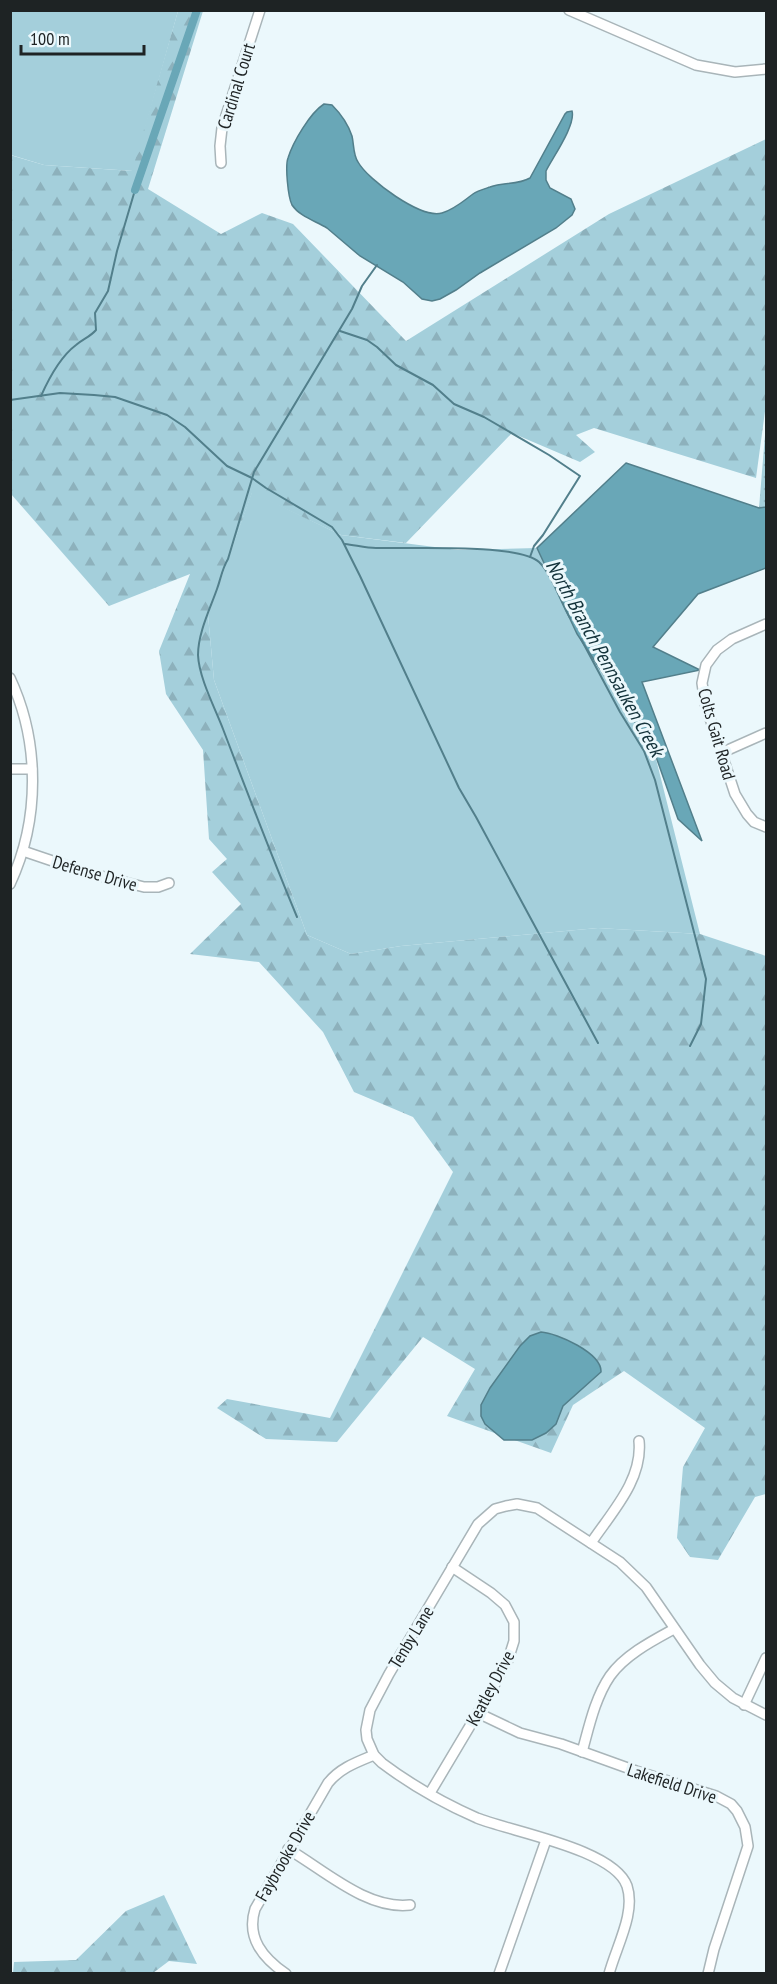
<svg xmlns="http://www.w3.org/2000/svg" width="777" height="1984" font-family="'PT Sans Narrow',sans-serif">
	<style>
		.green { fill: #a4cfdb }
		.forest { fill: url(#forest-firs) }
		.park { fill: url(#park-dots) }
		.water { fill: #69a7b7; stroke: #527f8b; stroke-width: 1.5 }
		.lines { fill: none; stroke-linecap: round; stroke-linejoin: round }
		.stream { stroke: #527f8b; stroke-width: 2 }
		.canal { stroke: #69a7b7; stroke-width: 8 }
		.minor-casing { stroke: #a9b5b9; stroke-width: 12 }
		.minor { stroke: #fff; stroke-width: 9 }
		.labels { text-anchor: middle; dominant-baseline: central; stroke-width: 6; stroke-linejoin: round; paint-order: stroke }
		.street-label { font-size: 18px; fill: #1e2324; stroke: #ebf8fc }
		.water-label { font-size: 20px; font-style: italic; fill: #13323a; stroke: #ebf8fc }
	</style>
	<defs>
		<pattern id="forest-firs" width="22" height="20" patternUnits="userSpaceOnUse" patternTransform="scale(1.5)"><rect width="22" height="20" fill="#a4cfdb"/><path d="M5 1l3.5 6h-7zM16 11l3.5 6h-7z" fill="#8db1bc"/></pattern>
		<pattern id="park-dots" width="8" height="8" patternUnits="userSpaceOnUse" patternTransform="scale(1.5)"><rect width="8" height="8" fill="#a4cfdb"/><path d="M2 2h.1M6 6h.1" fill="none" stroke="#8db1bc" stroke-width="1.8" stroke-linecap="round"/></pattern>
	</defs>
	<rect width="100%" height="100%" fill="#ebf8fc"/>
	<g class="green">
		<polygon points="10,11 178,11 133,171 44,165 11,155"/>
		<polygon points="252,492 341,535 458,550 537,548 577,634 654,751 700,934 598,928 401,946 351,954 307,935 214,680 208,615"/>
	</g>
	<g class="forest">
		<polygon points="178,11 203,11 148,189 221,234 262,213 293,224 406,341 609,214 766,139 766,404 756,478 594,428 576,435 595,452 580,462 512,433 406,543 341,535 252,493 208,615 214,680 307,935 351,954 401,946 598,928 700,934 766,956 766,1494 755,1497 718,1560 690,1557 677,1538 683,1467 705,1428 624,1371 573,1405 551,1453 447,1416 475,1369 423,1337 337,1442 266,1439 217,1408 227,1399 330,1418 453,1172 413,1117 354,1092 323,1032 259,962 190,954 241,904 212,872 227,859 209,839 203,750 166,694 159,651 190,574 109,606 11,494 10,155 44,165 132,171"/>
		<polygon points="164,1895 197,1964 169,1961 153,1973 13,1973 14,1962 76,1960 126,1911"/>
	</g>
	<polygon class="park" points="766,423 766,507 759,508"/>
	<g class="water">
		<path d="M324,104L332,105C340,113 348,124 352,136C354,144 353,155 358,162C368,180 421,219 442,213C455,209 462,202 473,194C477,191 484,189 490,187C503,182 518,185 530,178L565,114L567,112L572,111C576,125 553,157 546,171V180L550,188L571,199L575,209L572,215L556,228L480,273L456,290L440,299L432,301L422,299L403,282L360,256L327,228C316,221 300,217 292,205C288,197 285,166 288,158C293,142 310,113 324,104Z"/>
		<polygon points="626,463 759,508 766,507 766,568 698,594 653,647 700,670 642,682 702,841 678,819 654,751 577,634 537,548"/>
		<path d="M541,1332C557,1333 602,1353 601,1372L563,1406L556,1424L546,1433L532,1440H504L485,1424L481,1416V1405L490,1388L520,1346L530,1336Z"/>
	</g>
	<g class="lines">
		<g class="stream">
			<polyline points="340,331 367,340 377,347 396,365 433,385 454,404 484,417 549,455 580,476 543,535 534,546 530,557"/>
			<path d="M41,396C49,378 60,357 76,345C83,339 90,337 96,330L95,313L108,291L117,251L135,190"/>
			<polyline points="10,400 60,393 94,395 115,397 167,415 185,427 227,466 252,478 266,488 332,527 342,540 360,576 459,788 476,817 598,1043"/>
			<path d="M345,544C355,545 366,548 376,548C408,549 518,543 539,562C552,574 561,603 570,618"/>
			<polyline points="581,639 620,712 644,751 655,780 706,979 701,1024 690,1046"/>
			<path d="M297,917C271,855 247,792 223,729C215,708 199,678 198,655C198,633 210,609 217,589C221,578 222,569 228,559L254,472L352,309L362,286L377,265"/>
		</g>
		<polyline class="canal" points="135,190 197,10"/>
		<g class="minor-casing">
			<g id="minor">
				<polyline points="569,10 696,65 735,72 766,69"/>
				<polyline points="221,163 220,146 222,128 260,10"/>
				<polyline points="766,624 732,639 717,650 706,665 702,683 705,703 735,794 747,814 754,822 766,827"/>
				<path d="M10,678C40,742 40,820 10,884"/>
				<polyline points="721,753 766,733"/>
				<polyline points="10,769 32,769"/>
				<polyline points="23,851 85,872 144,887 158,887 169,883"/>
				<path d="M591,1543C611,1513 643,1480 639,1441"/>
				<polyline points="744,1705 766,1658"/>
				<polyline points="478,1713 520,1733 561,1744 636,1771 716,1796 731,1804 737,1811 745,1827 748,1846 714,1949 708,1974"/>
				<path d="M582,1752C589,1727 595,1698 610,1676C625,1655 652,1641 674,1629"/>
				<polyline points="430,1793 492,1689 508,1660 514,1641 514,1622 505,1605 491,1593 452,1567"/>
				<path d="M288,1849C324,1870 367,1910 410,1905"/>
				<path d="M286,1974C263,1958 246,1938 255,1909L328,1783C340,1768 357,1762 374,1755"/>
				<polyline points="499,1974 546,1840"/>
				<path d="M609,1974C616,1947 636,1913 627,1886C614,1849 512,1832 477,1818C445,1804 410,1784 382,1763L374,1755L367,1739L366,1730L370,1710L389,1674L478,1524L495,1509L506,1506L517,1504L537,1508L620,1562L646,1587L700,1665L715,1683L733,1698L766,1715"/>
			</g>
		</g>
		<use href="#minor" class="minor"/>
	</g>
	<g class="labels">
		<g class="street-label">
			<text transform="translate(236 86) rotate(-73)">Cardinal Court</text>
			<text transform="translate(717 734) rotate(74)">Colts Gait Road</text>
			<text transform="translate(95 873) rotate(16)">Defense Drive</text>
			<text transform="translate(411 1637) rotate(-59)">Tenby Lane</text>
			<text transform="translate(490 1688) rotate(-62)">Keatley Drive</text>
			<text transform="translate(672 1783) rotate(18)">Lakefield Drive</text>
			<text transform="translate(285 1856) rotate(-60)">Faybrooke Drive</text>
		</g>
		<g class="water-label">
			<text transform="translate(605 658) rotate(61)">North Branch Pennsauken Creek</text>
		</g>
	</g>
	<rect width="777" height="1984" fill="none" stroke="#1e2324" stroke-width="24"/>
	<path d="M21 45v9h123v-9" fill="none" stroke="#1e2324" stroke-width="3"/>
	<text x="30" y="45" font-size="18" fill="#1e2324" stroke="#ebf8fc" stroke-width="4.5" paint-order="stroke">100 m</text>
</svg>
